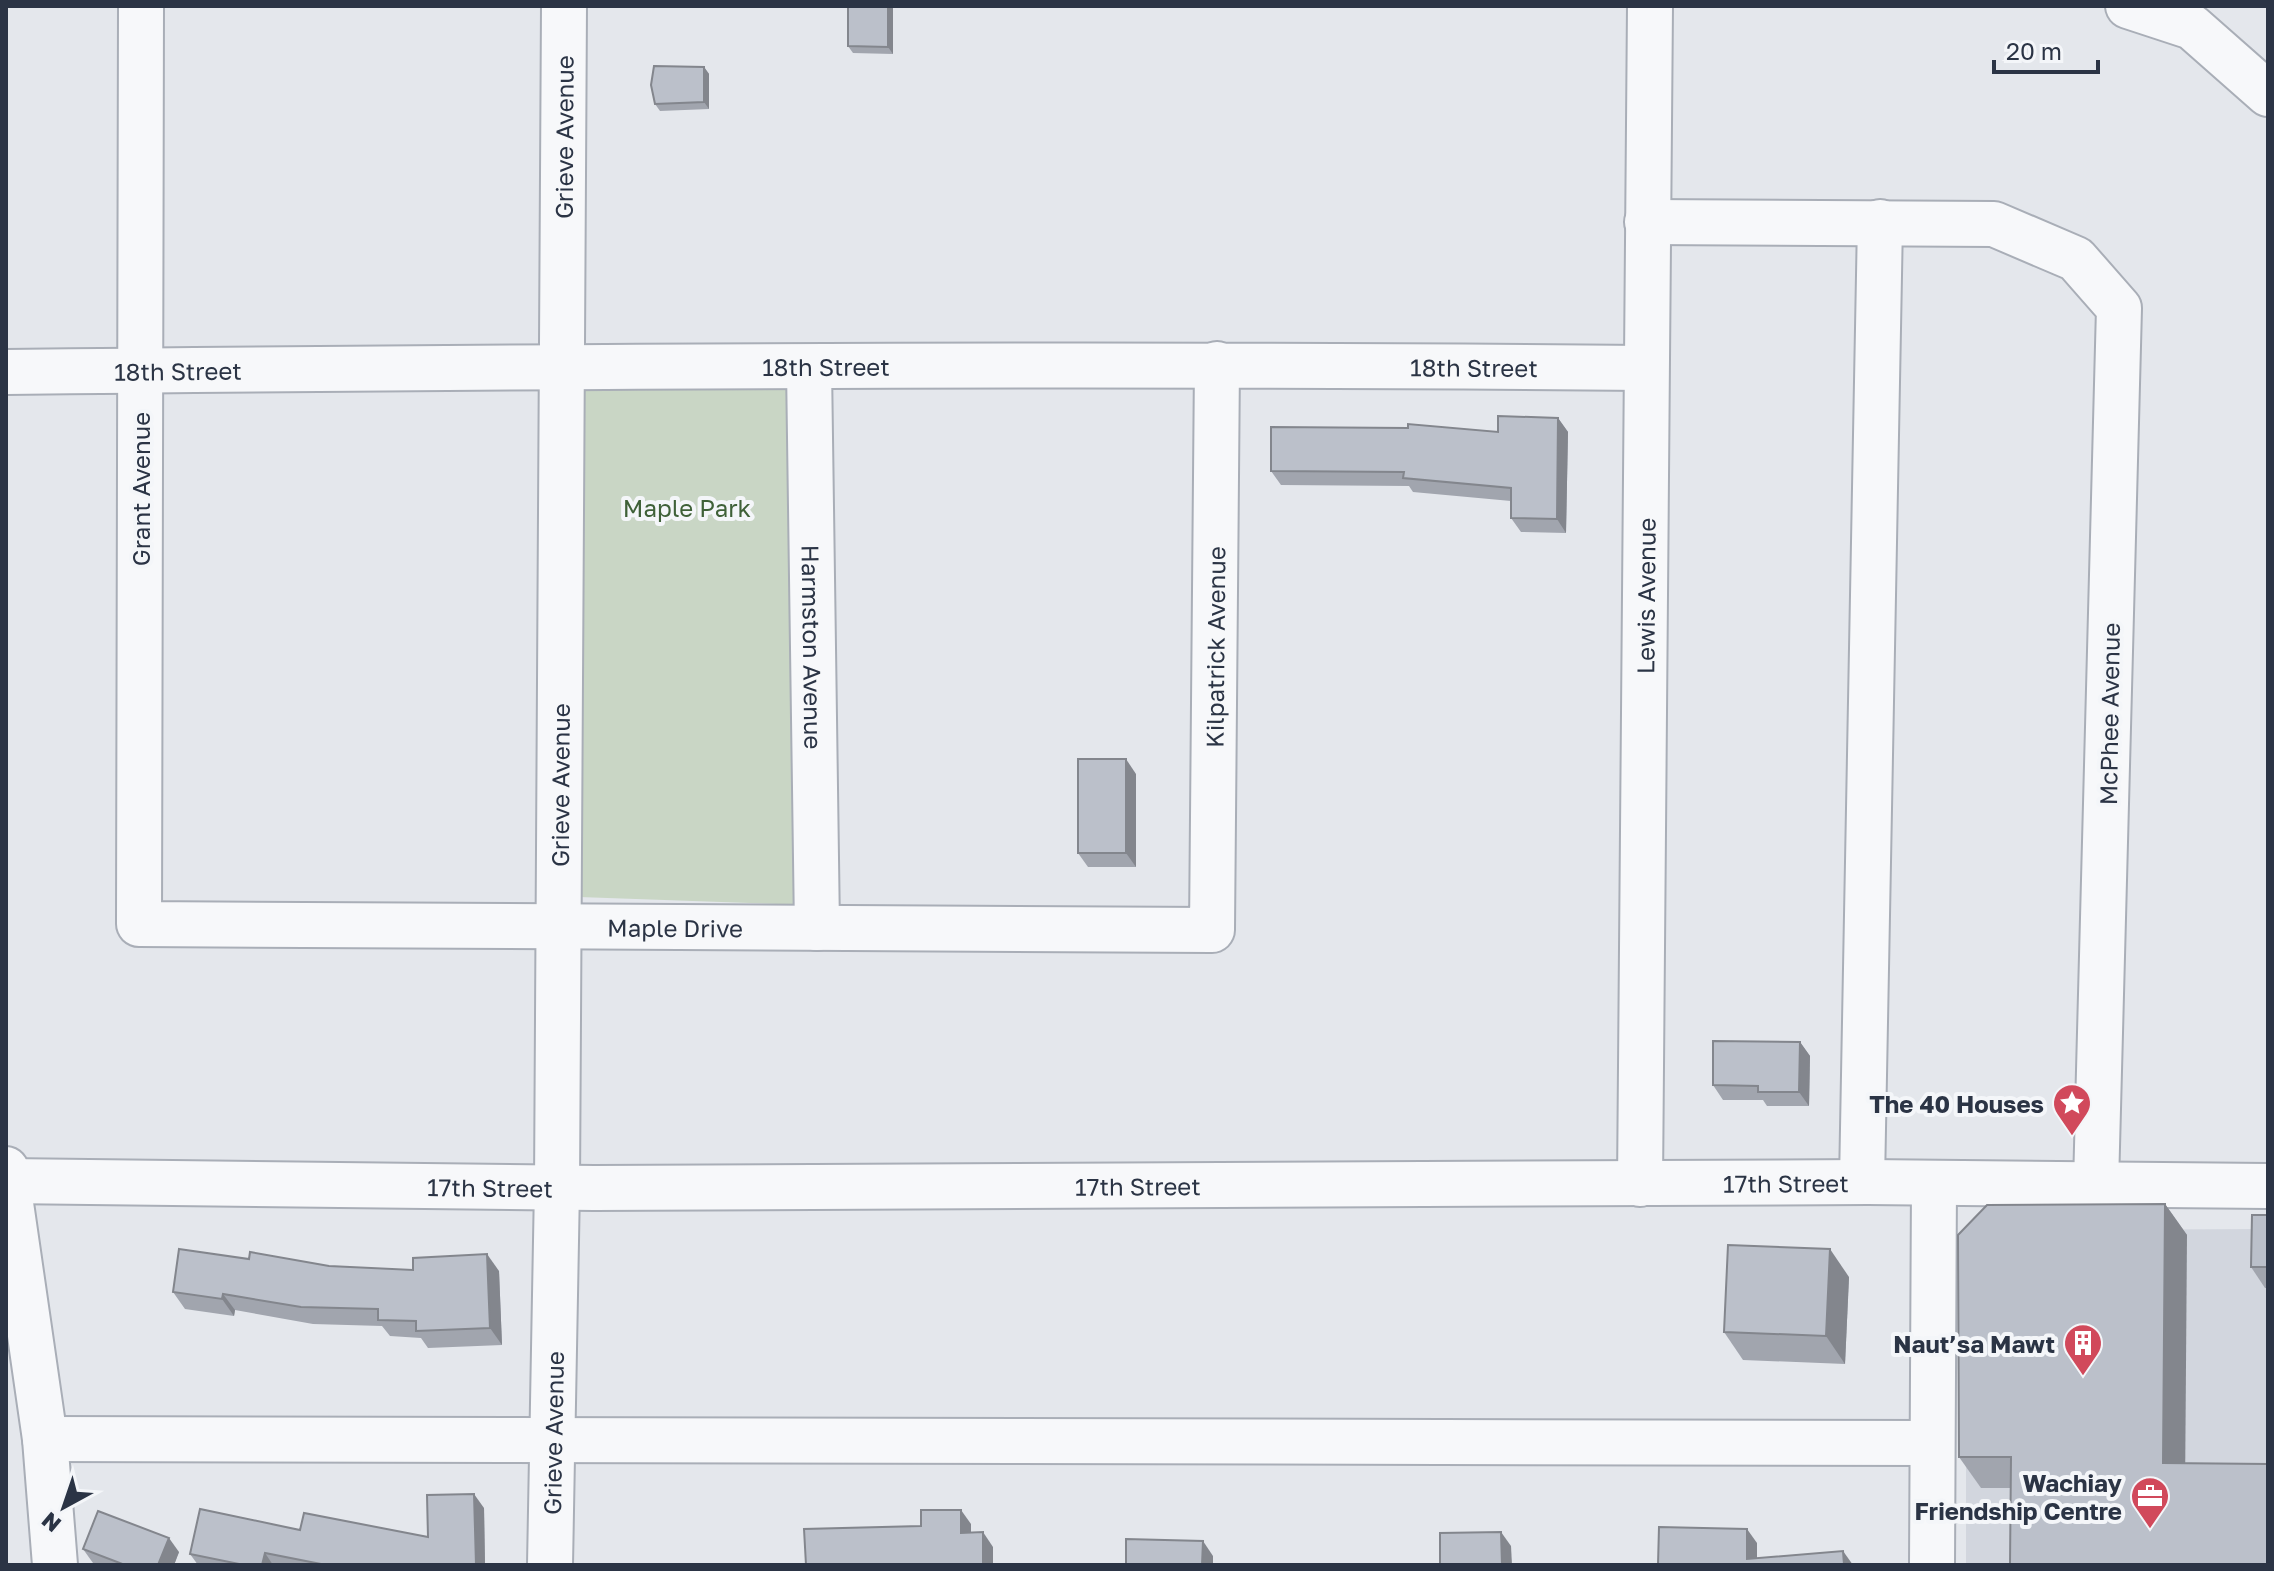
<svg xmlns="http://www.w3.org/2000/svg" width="2274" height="1571" font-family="'Golos Text',sans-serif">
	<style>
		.built { fill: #d2d6de }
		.green { fill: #c9d6c5 }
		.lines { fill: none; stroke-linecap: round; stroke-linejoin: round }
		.minor-casing { stroke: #a9aeb7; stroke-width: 48 }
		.minor { stroke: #f7f8fa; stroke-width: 44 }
		.wall { fill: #a1a5ae }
		.shaded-wall { fill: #83868d }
		.building { fill: #bbc0ca; stroke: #83868d; stroke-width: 2 }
		.labels { text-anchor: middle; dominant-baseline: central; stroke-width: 8; stroke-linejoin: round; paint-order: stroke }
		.street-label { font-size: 24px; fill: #2b3445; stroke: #f4f6f9 }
		.park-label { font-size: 24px; fill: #3f6138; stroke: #f4f6f9 }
		.poi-label { font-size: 24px; font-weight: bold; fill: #2b3445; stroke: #f4f6f9; text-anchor: end }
	</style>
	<rect width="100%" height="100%" fill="#e4e7ec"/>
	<polygon class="built" points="2268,1229 2268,1565 1966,1565 1966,1285 2024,1230"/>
	<polygon class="green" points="571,387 799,389 807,905 579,897"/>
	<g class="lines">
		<g class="minor-casing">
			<g id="minor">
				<path id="s1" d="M141,6L139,924L1212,930L1217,364"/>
				<polyline points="2128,6 2192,27 2268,94"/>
				<polyline points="1647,222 1994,224 2076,259 2119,308 2096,1185"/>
				<path id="s2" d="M809,367L817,928"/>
				<path id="s3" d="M6,372C552,366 1099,363 1645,368"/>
				<polyline points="6,1169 45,1439 55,1565"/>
				<path id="s4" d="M6,1181L594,1188L1868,1182L2268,1186"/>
				<polyline points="1862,1182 1880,222"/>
				<path id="s5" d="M1640,1184L1650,6"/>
				<polyline points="45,1439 1932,1443"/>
				<path id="s6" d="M550,1565L557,1187L564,6"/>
				<polyline points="1932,1565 1934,1184"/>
			</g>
		</g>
		<use href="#minor" class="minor"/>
	</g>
	<g class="wall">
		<polygon points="893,6 893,54 853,53 848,46"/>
		<polygon points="704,67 709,74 709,109 660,111 655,104"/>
		<polygon points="1558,418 1568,432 1566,533 1521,532 1511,518 1511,501 1413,492 1409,486 1281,485 1271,471 1498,432"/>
		<polygon points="1136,774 1136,867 1088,867 1078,853"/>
		<polygon points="1800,1042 1810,1056 1809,1106 1767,1106 1763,1100 1723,1100 1713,1085"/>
		<polygon points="2165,1204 2187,1235 2011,1488 1981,1488 1959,1457"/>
		<polygon points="2268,1215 2268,1288 2265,1288 2251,1267"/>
		<polygon points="249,1259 329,1266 413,1270 499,1271 502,1345 428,1348 421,1338 390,1336 382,1326 313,1324 235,1310 234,1316 185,1309 173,1292"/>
		<polygon points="1849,1277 1845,1364 1743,1360 1724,1332"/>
		<polygon points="484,1508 485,1565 198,1565 190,1554 300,1530 428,1537"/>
		<polygon points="83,1549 179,1552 174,1565 98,1565 93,1563"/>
	</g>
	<g class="shaded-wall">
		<polygon points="888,6 893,6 893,54 888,47"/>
		<polygon points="704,67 709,74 709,109 704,102"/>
		<polygon points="1558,418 1568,432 1566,533 1557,519"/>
		<polygon points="1126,759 1136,774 1136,867 1126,853"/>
		<polygon points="1800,1042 1810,1056 1809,1106 1799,1092"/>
		<polygon points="2165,1204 2187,1235 2185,1495 2163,1463"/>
		<polygon points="1830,1249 1849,1277 1845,1364 1826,1336"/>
		<polygon points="487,1254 499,1271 502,1345 490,1328"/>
		<polygon points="223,1294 235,1310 234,1316 222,1299"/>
		<polygon points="474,1494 484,1508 485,1565 476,1565"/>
		<polygon points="961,1510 971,1524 971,1547 961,1533"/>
		<polygon points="1747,1529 1757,1543 1757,1565 1747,1559"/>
		<polygon points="983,1532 993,1547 993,1565 983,1565"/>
		<polygon points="1501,1532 1511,1546 1512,1565 1502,1565"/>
		<polygon points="169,1538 179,1552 174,1565 158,1565"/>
		<polygon points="1203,1541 1213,1556 1213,1565 1202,1565"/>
		<polygon points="1843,1551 1853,1565 1844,1565"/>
		<polygon points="265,1553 273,1565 262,1565"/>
	</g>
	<g class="building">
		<polygon points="848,6 888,6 888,47 848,46"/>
		<polygon points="654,66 704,67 704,102 655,104 651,85"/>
		<polygon points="1498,416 1558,418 1557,519 1511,518 1511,488 1403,478 1404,472 1271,471 1271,427 1408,428 1408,424 1498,432"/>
		<rect x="1078" y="759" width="48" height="94"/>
		<polygon points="1713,1041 1800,1042 1799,1092 1758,1092 1758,1086 1713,1085"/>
		<polygon points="2165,1204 2163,1463 2268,1464 2268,1565 2010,1565 2011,1457 1959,1457 1958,1235 1987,1205"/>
		<polygon points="2252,1215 2268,1215 2268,1267 2251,1267"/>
		<polygon points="1728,1245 1830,1249 1826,1336 1724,1332"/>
		<polygon points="179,1249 249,1259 250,1252 329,1266 413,1270 413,1258 487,1254 490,1328 416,1331 416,1321 378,1320 378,1309 301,1307 223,1294 222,1299 173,1292"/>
		<polygon points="474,1494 476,1565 326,1565 265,1553 262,1565 244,1565 190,1554 200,1509 300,1530 304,1513 428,1537 427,1495"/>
		<polygon points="921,1510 961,1510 961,1533 983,1532 983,1565 806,1565 804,1529 921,1526"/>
		<polygon points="98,1511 169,1538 158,1565 125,1565 83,1549"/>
		<polygon points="1659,1527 1747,1529 1747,1559 1843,1551 1844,1565 1658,1565"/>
		<polygon points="1501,1532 1502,1565 1440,1565 1440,1533"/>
		<polygon points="1126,1539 1203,1541 1202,1565 1126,1565"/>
	</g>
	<defs>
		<g id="sight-pin" transform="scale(2)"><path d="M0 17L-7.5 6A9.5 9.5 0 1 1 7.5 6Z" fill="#d1495b" stroke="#f4f6f9"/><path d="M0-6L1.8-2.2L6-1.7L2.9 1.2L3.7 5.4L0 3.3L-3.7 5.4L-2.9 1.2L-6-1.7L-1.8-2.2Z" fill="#fff"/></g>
		<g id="building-pin" transform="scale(2)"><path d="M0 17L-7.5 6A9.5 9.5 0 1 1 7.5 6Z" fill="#d1495b" stroke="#f4f6f9"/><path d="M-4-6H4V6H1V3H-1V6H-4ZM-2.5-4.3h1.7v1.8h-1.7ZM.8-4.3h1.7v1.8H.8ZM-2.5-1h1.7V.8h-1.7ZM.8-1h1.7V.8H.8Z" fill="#fff"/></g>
		<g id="office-pin" transform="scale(2)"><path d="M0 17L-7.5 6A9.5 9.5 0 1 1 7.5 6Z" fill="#d1495b" stroke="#f4f6f9"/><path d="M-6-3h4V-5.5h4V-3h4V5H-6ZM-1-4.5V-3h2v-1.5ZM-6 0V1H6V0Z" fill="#fff"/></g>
	</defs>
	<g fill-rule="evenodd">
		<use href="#sight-pin" x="2072" y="1103"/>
		<use href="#building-pin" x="2083" y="1343"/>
		<use href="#office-pin" x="2150" y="1496"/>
	</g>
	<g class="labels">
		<g class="street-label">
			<text stroke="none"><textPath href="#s6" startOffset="1428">Grieve Avenue</textPath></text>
			<text stroke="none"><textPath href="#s3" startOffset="820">18th Street</textPath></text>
			<text stroke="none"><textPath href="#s3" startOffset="1468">18th Street</textPath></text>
			<text stroke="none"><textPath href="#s3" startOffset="172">18th Street</textPath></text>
			<text transform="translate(140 489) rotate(-90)">Grant Avenue</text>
			<text stroke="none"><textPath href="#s5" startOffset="588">Lewis Avenue</textPath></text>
			<text stroke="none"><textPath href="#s1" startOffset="2274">Kilpatrick Avenue</textPath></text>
			<text stroke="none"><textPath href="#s2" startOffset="280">Harmston Avenue</textPath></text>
			<text transform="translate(2109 714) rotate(-89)">McPhee Avenue</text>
			<text stroke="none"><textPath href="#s6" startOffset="780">Grieve Avenue</textPath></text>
			<text stroke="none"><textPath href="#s1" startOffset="1454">Maple Drive</textPath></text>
			<text stroke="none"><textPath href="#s4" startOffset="1780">17th Street</textPath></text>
			<text stroke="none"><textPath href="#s4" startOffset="1132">17th Street</textPath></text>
			<text stroke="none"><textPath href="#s4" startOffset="484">17th Street</textPath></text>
			<text stroke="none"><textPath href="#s6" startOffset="132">Grieve Avenue</textPath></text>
		</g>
		<g class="park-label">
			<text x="687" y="507">Maple Park</text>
		</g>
		<g class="poi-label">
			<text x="2044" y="1103">The 40 Houses</text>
			<text x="2055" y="1343">Naut’sa Mawt</text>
			<text x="2122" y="1482">Wachiay<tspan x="2122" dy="28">Friendship Centre</tspan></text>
		</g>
	</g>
	<rect width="2274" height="1571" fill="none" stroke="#2b3445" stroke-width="16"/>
	<g transform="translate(64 1507) rotate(220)" stroke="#f4f6f9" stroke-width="6" paint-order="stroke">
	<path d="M0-6L14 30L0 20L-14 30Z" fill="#2b3445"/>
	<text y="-12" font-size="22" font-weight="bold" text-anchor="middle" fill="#2b3445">N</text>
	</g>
	<path d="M1994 60v12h104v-12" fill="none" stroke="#2b3445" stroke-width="4"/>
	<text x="2006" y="60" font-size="24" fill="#2b3445" stroke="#f4f6f9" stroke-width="6" paint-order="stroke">20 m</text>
</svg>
